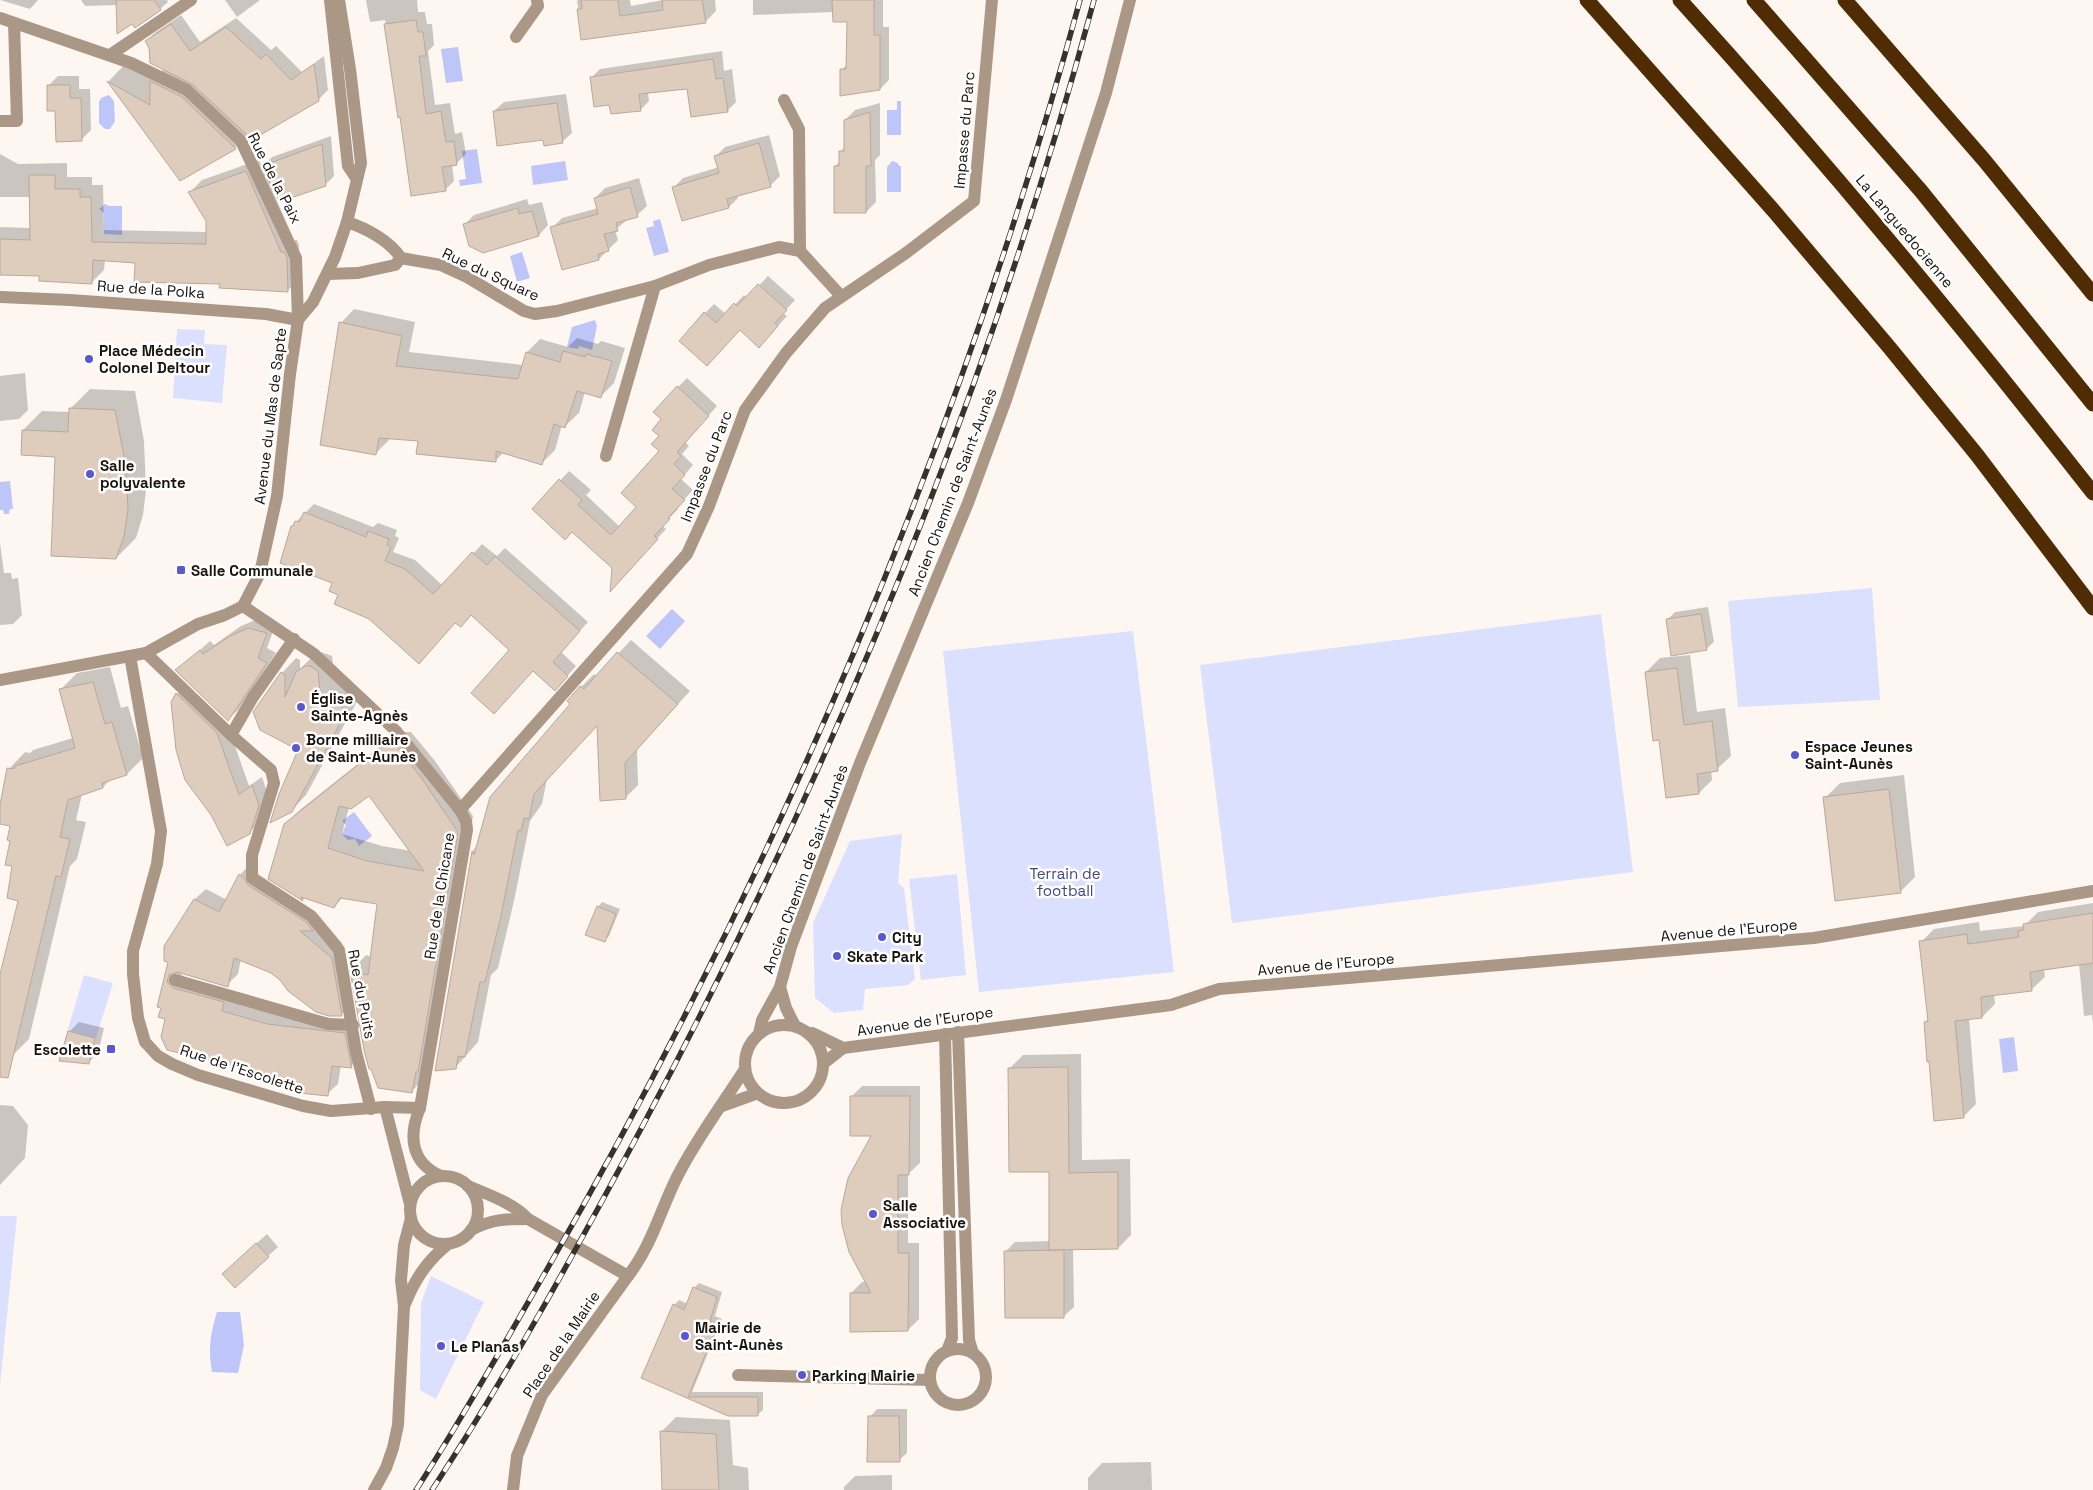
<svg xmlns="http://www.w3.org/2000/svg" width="2093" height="1490" font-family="'Space Grotesk',sans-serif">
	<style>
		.green { fill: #dbe0ff }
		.water { fill: #bec5f9 }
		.shadow { fill: #0003; fill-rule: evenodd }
		.building { fill: #deccbd; stroke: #baa99a; fill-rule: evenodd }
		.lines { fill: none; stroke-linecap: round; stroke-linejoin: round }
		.minor { stroke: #aa9786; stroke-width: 12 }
		.tertiary { stroke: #aa9786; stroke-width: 12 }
		.motorway { stroke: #4f2c03; stroke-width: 15 }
		.rail-casing { stroke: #38322d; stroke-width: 5.5 }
		.rail { stroke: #fff; stroke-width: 4; stroke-dasharray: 11; stroke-linecap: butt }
		.poi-dot { fill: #5958d0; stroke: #fff; stroke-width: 2 }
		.labels { text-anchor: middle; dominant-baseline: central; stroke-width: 5; stroke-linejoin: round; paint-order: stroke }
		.street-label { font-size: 15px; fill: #19130e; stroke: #fff }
		.poi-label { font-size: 15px; font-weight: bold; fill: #19130e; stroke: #fff; text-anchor: start }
		.park-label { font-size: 15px; fill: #434685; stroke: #fff }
	</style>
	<rect width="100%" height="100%" fill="#fef7f1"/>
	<g class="green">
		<polygon points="177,329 205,330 204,344 227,345 222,403 173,398"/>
		<polygon points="1872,588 1880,700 1738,707 1728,601"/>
		<polygon points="1601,614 1633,872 1232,923 1200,665"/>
		<polygon points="1133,631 1174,972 979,992 943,651"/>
		<polygon points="902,834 898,883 904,888 915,979 908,985 865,989 863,1010 834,1013 815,998 813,923 850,841"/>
		<polygon points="957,874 966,975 921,980 909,879"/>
		<polygon points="84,975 113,983 96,1038 67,1032"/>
		<polygon points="0,1216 17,1216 0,1386"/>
		<polygon points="431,1276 484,1302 436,1399 420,1390 421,1303"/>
	</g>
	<g class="water">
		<polygon points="458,47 463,81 446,83 441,49"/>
		<polygon points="109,95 114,101 115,121 110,129 105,129 99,123 99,102 101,98"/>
		<polygon points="897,101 901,101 901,135 887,135 887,110 897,110"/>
		<polygon points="477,149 482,183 460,186 459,180 466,179 462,151"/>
		<polygon points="565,161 568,180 533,185 531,166"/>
		<polygon points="892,161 898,163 899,166 901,166 901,192 887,192 887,167"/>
		<polygon points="105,204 109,206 122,206 122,235 104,234 104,213 99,209"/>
		<polygon points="660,219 669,252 654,256 646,228 654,226 653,221"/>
		<polygon points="522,252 530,278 517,282 510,256"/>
		<polygon points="595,320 597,326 592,350 579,346 578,349 567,347 572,327"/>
		<polygon points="10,481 13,509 10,509 9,514 4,514 3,510 0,510 0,482"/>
		<polygon points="672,609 685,621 660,649 646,636"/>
		<polygon points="354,812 372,836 359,846 355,839 348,840 342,834 346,825 342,821"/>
		<polygon points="2014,1037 2018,1071 2003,1073 1999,1039"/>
		<path d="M217,1312H240L244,1345L238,1373L212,1372C208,1348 210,1335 217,1312Z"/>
	</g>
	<g class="shadow">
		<polygon points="0,0 38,0 30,9"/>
		<polygon points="81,0 167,0 168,2 160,9 118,5 85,6"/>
		<polygon points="225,0 260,0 237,17"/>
		<polygon points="366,0 417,0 418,12 425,12 427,24 432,24 434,45 428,51 435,105 450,103 455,134 462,132 466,154 456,164 452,164 454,181 445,190 402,116 399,116 385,20 370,22"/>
		<polygon points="577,0 630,0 631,6 663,0 715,0 716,11 705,22 582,38"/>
		<polygon points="753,0 883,0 883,27 889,27 889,80 880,89 841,70 848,64 848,21 834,12 753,15"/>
		<polygon points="181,15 200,42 236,18 271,50 276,46 302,72 324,56 328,90 318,100 248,135 235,148 180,179 109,81 127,62 154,78 164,69 146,41 156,32"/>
		<polygon points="722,51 724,71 732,69 736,102 727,111 688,87 648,92 649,101 640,110 591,78 600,69"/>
		<polygon points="58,76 79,76 79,89 90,89 91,130 81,140 56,110 48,86"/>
		<polygon points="566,94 572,133 562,142 544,139 494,111 504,102"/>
		<polygon points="880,103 880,155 875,160 876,202 866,212 835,166 840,161 840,152 846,146 845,120 855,110"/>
		<polygon points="769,135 780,176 771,185 737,195 738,198 729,207 674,187 683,178 719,167 716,156 725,147"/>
		<polygon points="331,136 334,176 325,185 273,192 294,240 297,240 299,245 300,278 288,290 221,282 136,261 105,260 104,270 92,282 41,275 0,274 0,227 31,228 31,197 0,197 0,154 18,164 67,163 67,177 92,177 92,185 103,185 104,230 208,232 208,221 189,193 202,180 259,160 262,167 272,157"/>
		<polygon points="639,178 647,206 637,215 627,220 615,230 618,240 599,259 552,228 562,218 598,208 595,198 605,188"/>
		<polygon points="527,199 529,205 542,202 548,225 539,235 464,225 474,215"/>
		<polygon points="768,276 795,300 783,313 787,316 768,337 740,328 716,355 705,313 714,304 726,314 744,295 747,298"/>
		<polygon points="354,309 415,322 409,352 523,365 527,352 540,339 568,347 577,338 598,344 601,341 625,348 614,383 601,396 585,392 579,413 565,426 562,425 555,450 541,464 504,452 495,461 419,440 389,437 389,440 375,454 341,323"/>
		<polygon points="25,373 28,410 19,419 0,421 0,376"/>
		<polygon points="687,378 717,406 685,442 689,446 682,454 693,465 681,479 693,490 676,508 678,509 662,526 666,529 619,581 613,568 573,531 534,509 569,471 591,490 586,495 620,527 638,507 661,451 663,419 678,387"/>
		<polygon points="90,389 135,391 144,441 146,490 143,515 136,538 116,558 56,456 23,430 42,411 70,412 70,409"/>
		<polygon points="314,504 373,527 378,523 397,530 395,536 399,538 393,552 415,560 443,586 482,544 497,556 505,548 588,622 561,652 576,666 564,680 533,669 472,614 461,626 456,621 369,618 340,594 334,582 292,526"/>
		<polygon points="0,543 4,573 11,573 12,579 18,578 22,615 13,624 0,625"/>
		<polygon points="1708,607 1714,642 1706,649 1667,620 1675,612"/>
		<polygon points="258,619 276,623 267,648 276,653 238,710 228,719 177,670 210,641 214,645 241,626"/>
		<polygon points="631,640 690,691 637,749 638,785 625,798 598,724 547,779 542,804 530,821 514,901 498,968 491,975 478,1042 455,1068 436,1069 473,851 581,687 594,674 597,676"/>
		<polygon points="321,652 332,656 335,678 360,696 306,795 291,811 299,749 261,729 282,673 296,658 300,660 300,669 312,657"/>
		<polygon points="1690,655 1697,712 1725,708 1731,756 1717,769 1711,770 1712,780 1699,793 1660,739 1646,672 1660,658"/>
		<polygon points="110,667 121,708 128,706 143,758 127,774 111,779 103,787 82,794 76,820 86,822 77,859 70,866 29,1039 12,1056 0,1055 0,975 20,900 14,866 12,825 0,823 0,812 9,769 25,752 30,753 33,750 73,738 61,689 77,673"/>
		<polygon points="187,685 227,723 249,786 262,777 268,795 259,823 249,833 177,694"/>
		<path d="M398,732H411L435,761L473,816L432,1056L426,1076L412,1091L365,1050L352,970L366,955L371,957L378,903L343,897L334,907L305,897L303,900L270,878L285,824L301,809ZM369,794L412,851L382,846L342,834L349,807Z"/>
		<polygon points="1904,775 1915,877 1900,892 1825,798 1840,783"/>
		<polygon points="250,864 258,874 316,912 342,943 352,1004 341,1015 271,972 241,959 238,974 227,985 178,971 184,977 232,1001 355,1022 362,1056 351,1066 341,1065 338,1084 327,1094 282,1077 160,1016 170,962 165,946 195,899 206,889 227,900 240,875"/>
		<polygon points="602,902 620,909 609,936 604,941 598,907"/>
		<polygon points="2093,903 2093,1024 2092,1015 2084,1016 2079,964 2044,969 2045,977 2031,990 1994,994 1995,1004 1982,1017 1969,1018 1976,1104 1963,1117 1925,1022 1929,1018 1921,942 1934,929 1979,922 1980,931 2024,926 2038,912"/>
		<polygon points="79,1022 104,1028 98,1053 88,1063 69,1032"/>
		<polygon points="1081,1054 1082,1160 1130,1159 1131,1235 1118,1248 1073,1248 1074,1307 1064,1316 1005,1252 1015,1242 1050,1241 1050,1171 1010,1068 1023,1055"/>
		<polygon points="862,1086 920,1086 920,1163 908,1174 908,1243 919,1243 919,1319 908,1330 851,1293 862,1282 866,1282 874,1134 851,1097"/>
		<polygon points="0,1105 13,1106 28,1125 25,1158 0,1185"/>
		<polygon points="267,1234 278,1247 268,1256 233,1264"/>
		<polygon points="699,1283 722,1292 715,1316 722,1319 692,1392 763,1392 763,1410 757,1415 728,1415 642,1377 674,1305 679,1300 688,1304 694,1288"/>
		<polygon points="877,1409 907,1409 907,1453 899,1460 870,1417"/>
		<polygon points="676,1417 730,1420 733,1465 748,1468 749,1490 664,1490 661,1432"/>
		<polygon points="1151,1462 1152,1490 1088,1490 1088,1478 1102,1463"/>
		<polygon points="892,1475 892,1490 844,1490 844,1487 855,1476"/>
	</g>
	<g class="building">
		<polygon points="116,0 154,0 161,10 135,28 132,24 117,34"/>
		<polygon points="581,0 618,0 620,16 663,10 662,0 702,0 706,23 581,40 577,9 582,9"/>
		<polygon points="832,0 874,0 874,35 880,35 880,90 840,96 840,69 846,69 847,22 833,22"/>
		<polygon points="416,20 418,32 423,32 426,56 419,56 426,114 441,111 446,142 454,141 457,165 442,167 446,191 411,196 400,117 398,118 384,24"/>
		<polygon points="171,24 190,51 226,27 261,59 266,54 291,80 314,64 319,101 250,141 247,135 192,84 150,63 149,48 145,41"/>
		<polygon points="713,59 716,79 723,78 728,112 691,117 687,89 639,94 641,111 611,114 609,105 594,107 590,77"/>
		<polygon points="107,81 150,105 150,81 182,97 236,149 180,181"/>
		<polygon points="47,85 70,85 70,98 81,98 82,141 56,142 55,111 47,111"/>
		<polygon points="557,103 563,143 544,146 543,140 497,146 493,111"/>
		<polygon points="870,112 871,166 866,166 866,213 834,213 834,166 839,166 839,151 844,151 844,120"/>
		<polygon points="759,143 771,187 727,199 729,208 682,221 672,187 719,173 714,156"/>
		<polygon points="322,144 326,186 279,202 262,166"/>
		<polygon points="246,171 281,252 284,252 287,258 288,292 219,288 220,284 134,282 135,263 93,260 92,284 39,281 39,276 0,275 0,239 30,240 29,175 55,175 55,189 80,189 80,197 91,197 92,242 206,244 206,221 188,192"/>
		<polygon points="630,187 638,217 616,223 618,231 604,234 609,251 598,254 599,260 562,270 550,227 598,214 594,198"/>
		<polygon points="518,208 519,214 532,211 539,236 483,253 469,246 463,224"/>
		<polygon points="758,284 787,310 775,323 778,326 759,348 740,330 707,366 679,341 704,312 716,323 734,303 737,306"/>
		<polygon points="339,322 402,336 396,366 518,379 526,352 560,362 563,351 585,357 586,354 612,361 601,398 577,391 565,428 554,424 542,465 496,451 496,462 416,454 418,441 379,438 376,455 320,445"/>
		<polygon points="677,386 709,416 677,452 681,456 674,464 685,475 672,489 685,500 668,518 670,519 654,536 658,539 610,592 612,568 572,532 565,540 532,509 559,479 582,500 578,505 611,535 636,507 621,493 659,451 651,444 659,436 652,430 661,419 653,412"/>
		<polygon points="69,408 115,410 125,461 127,487 128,510 124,536 116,559 51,556 55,457 21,455 22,430 68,432"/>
		<polygon points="304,512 366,537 368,531 389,539 387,545 391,547 385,561 405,569 433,594 472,552 487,565 495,556 580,631 553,662 568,676 555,691 533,671 494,714 471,693 509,650 471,615 461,627 455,623 419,664 369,619 334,604 338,595 329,591 332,583 280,563 291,526 293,526 295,521 299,522"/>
		<polygon points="1701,614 1707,650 1671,656 1666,619"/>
		<polygon points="248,628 267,633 258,658 267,663 228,721 175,670 200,650 203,654 230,636"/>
		<polygon points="617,652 678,704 625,763 626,799 600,801 597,726 534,794 529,819 524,818 521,831 518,830 501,916 485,982 480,982 465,1057 458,1056 456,1069 435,1071 472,851 474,855 490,797 570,704 567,701 580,686 584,689"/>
		<polygon points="305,666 310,666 318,671 320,693 347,711 292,812 270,823 279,794 298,750 260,730 253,712 281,672 285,675 285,697 296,672"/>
		<polygon points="1677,668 1684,725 1712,721 1718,771 1697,774 1699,794 1666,798 1659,740 1653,741 1645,672"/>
		<polygon points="93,682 105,724 112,722 127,775 102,783 103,788 68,800 60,837 70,839 61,877 56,876 8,1078 0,1077 0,974 18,901 7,898 12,866 5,865 10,841 7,840 10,826 0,824 0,805 7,768 14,769 15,766 75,748 59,689"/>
		<polygon points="176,693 217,733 239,795 252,785 259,805 250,834 227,846 211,815 185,780 176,750 171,702"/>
		<path d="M396,746L420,776L458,832L418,1072H416L412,1093L378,1088L371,1069H369L364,1050L350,970L368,975L377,904L340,898L334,908L301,897L303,901L268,879L284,824L374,752L382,747ZM369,796L424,871L367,861L328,848L339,806L351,809Z"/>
		<polygon points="1889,789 1901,893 1835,901 1823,797"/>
		<polygon points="239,874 244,878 248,885 306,922 313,931 300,931 332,958 342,1016 329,1016 316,1012 288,991 280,980 271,973 234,958 228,987 177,972 169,975 167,982 173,988 224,1002 222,1011 267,1024 345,1033 352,1068 332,1066 328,1096 299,1093 280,1077 167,1050 161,1037 165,1019 158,1017 161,1008 157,1007 168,962 164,961 164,946 194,899 219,912"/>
		<polygon points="597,906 616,914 605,942 585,935"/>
		<polygon points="2093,913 2093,963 2030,972 2032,991 1981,997 1982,1018 1955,1021 1964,1118 1934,1121 1929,1061 1927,1062 1924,1022 1928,1021 1919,941 1967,934 1968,944 2019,937 2018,931 2024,930 2023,924"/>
		<polygon points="68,1031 95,1038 89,1064 59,1061"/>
		<polygon points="1068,1067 1069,1173 1118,1172 1118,1249 1049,1250 1049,1172 1009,1172 1008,1068"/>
		<polygon points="850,1096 910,1096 909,1175 898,1175 898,1253 909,1253 908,1331 850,1332 850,1293 871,1293 849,1252 842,1225 841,1210 848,1178 871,1136 850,1136"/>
		<polygon points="256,1243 269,1257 235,1288 222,1274"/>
		<polygon points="1064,1250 1064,1318 1005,1318 1004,1251"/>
		<polygon points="693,1287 717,1297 710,1321 718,1324 688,1397 758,1397 758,1416 728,1416 641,1378 673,1304 684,1310"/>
		<polygon points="868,1416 899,1416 900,1462 867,1462"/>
		<polygon points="660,1431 716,1434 719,1490 662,1490"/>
	</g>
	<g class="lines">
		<g class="minor">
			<polyline points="330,0 348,166 356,178"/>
			<polyline points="0,18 131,63 187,90 241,141 296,258 298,320 266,314 70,300 0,297"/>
			<polyline points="516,37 538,6 537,0"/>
			<polyline points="110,55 191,0"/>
			<polyline points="784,100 799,129 800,251"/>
			<polyline points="0,121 17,121 14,23"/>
			<path d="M347,222C366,228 390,241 401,258L441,265L467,277L524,311L535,314L557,311L655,286L709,265L779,247L800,251L841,296"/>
			<polyline points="327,274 358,273 395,265 401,258"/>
			<polyline points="606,456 655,286"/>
			<polyline points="243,606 260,573 277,496 290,374 298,320 313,302 335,257 347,222 361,163 350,69 339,0"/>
			<polyline points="146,653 231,735 271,770 274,783 252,855 252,878 311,916 339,950 356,1052 371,1109"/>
			<polyline points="231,735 253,697 294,639"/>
			<polyline points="460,810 687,554 709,506 745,410 786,353 825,308 906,253 974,201 992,0"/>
			<polyline points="175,980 328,1024 353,1025"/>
			<polyline points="780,987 786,1008 795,1026"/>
			<circle cx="784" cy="1064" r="39"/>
			<polyline points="958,1032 969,1340 973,1353"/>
			<polyline points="812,1033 843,1048"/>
			<polyline points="759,1034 762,1020 780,987 791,947 860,763 968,503 1006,400 1106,93 1130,0"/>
			<polyline points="945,1034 952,1338 947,1351"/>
			<polyline points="824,1063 843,1048 1171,1005 1219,989 1814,938 2093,891"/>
			<polyline points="722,1106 758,1093"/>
			<path d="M628,1276C652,1245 660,1211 677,1177C696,1139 722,1105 745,1069"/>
			<circle cx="958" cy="1377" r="28"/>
			<polyline points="738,1375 930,1380"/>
		</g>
		<g class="tertiary">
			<polyline points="130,656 161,831 157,864 133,951 133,974 138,1018 145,1042 158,1056 172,1064 198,1075 303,1106 331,1111 385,1107 420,1108"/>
			<path d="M0,680L146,653L198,624L225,615L243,606L314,654L396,731L460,810L466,821L467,830L420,1108C408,1136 411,1163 441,1176"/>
			<polyline points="385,1107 410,1204"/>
			<circle cx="444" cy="1210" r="34"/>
			<path d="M468,1186C489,1195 513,1203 528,1219L628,1276L542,1395L517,1456L513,1490"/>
			<path d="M471,1230C492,1219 505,1219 528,1219"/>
			<path d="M405,1304C415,1279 427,1261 448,1244"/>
			<polyline points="374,1490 386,1468 393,1448 398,1425 404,1306 401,1280 404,1245 411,1218"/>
		</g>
		<g class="motorway">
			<polyline points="1587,0 1773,210 1889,347 1977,455 2093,608"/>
			<path d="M1680,0C1824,159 1961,324 2093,493"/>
			<polyline points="1754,0 1921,191 2093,404"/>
			<polyline points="1845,0 1984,160 2093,294"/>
		</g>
		<g class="rail-casing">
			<g id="rail">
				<path d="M416,1490C462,1419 504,1344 546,1271C776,872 959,444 1080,0"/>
				<path d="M432,1490C509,1373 576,1250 642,1127C833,769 989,391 1094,0"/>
			</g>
		</g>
		<use href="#rail" class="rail"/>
	</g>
	<g class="poi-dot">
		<circle cx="89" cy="359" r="5"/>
		<circle cx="90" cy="474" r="5"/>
		<rect x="176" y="565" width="10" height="10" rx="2.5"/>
		<circle cx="301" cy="707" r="5"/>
		<circle cx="296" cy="748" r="5"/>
		<circle cx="1795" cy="755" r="5"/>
		<circle cx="882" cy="937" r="5"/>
		<circle cx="837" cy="956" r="5"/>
		<rect x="106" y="1044" width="10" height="10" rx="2.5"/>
		<circle cx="873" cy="1214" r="5"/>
		<circle cx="685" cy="1336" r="5"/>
		<circle cx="441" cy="1346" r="5"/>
		<circle cx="802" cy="1375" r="5"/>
	</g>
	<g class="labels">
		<g class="street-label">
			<text transform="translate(964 130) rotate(-85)">Impasse du Parc</text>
			<text transform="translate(275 178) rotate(63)">Rue de la Paix</text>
			<text transform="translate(1905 231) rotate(50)">La Languedocienne</text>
			<text transform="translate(491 274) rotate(25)">Rue du Square</text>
			<text transform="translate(151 289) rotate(4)">Rue de la Polka</text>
			<text transform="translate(270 416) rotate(-83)">Avenue du Mas de Sapte</text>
			<text transform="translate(706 466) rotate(-69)">Impasse du Parc</text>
			<text transform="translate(952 492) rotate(-69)">Ancien Chemin de Saint-Aunès</text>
			<text transform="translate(805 869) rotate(-70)">Ancien Chemin de Saint-Aunès</text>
			<text transform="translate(439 896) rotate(-81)">Rue de la Chicane</text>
			<text transform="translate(1729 930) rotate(-5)">Avenue de l'Europe</text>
			<text transform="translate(1326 964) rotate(-5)">Avenue de l'Europe</text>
			<text transform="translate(362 994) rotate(79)">Rue du Puits</text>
			<text transform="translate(925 1021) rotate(-8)">Avenue de l'Europe</text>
			<text transform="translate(242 1069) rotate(18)">Rue de l'Escolette</text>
			<text transform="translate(561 1344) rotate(-56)">Place de la Mairie</text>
		</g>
		<g class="poi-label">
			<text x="99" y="350">Place Médecin<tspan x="99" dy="17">Colonel Deltour</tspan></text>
			<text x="100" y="465">Salle<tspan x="100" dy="17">polyvalente</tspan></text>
			<text x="191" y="570">Salle Communale</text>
			<text x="311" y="698">Église<tspan x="311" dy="17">Sainte-Agnès</tspan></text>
			<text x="306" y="739">Borne milliaire<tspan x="306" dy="17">de Saint-Aunès</tspan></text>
			<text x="1805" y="746">Espace Jeunes<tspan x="1805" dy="17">Saint-Aunès</tspan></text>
			<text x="892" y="937">City</text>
			<text x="847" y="956">Skate Park</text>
			<text x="101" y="1049" text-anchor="end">Escolette</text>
			<text x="883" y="1205">Salle<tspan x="883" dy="17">Associative</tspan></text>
			<text x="695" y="1327">Mairie de<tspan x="695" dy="17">Saint-Aunès</tspan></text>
			<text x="451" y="1346">Le Planas</text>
			<text x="812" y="1375">Parking Mairie</text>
		</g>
		<g class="park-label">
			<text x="1065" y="873">Terrain de<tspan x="1065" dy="17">football</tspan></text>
		</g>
	</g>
</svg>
